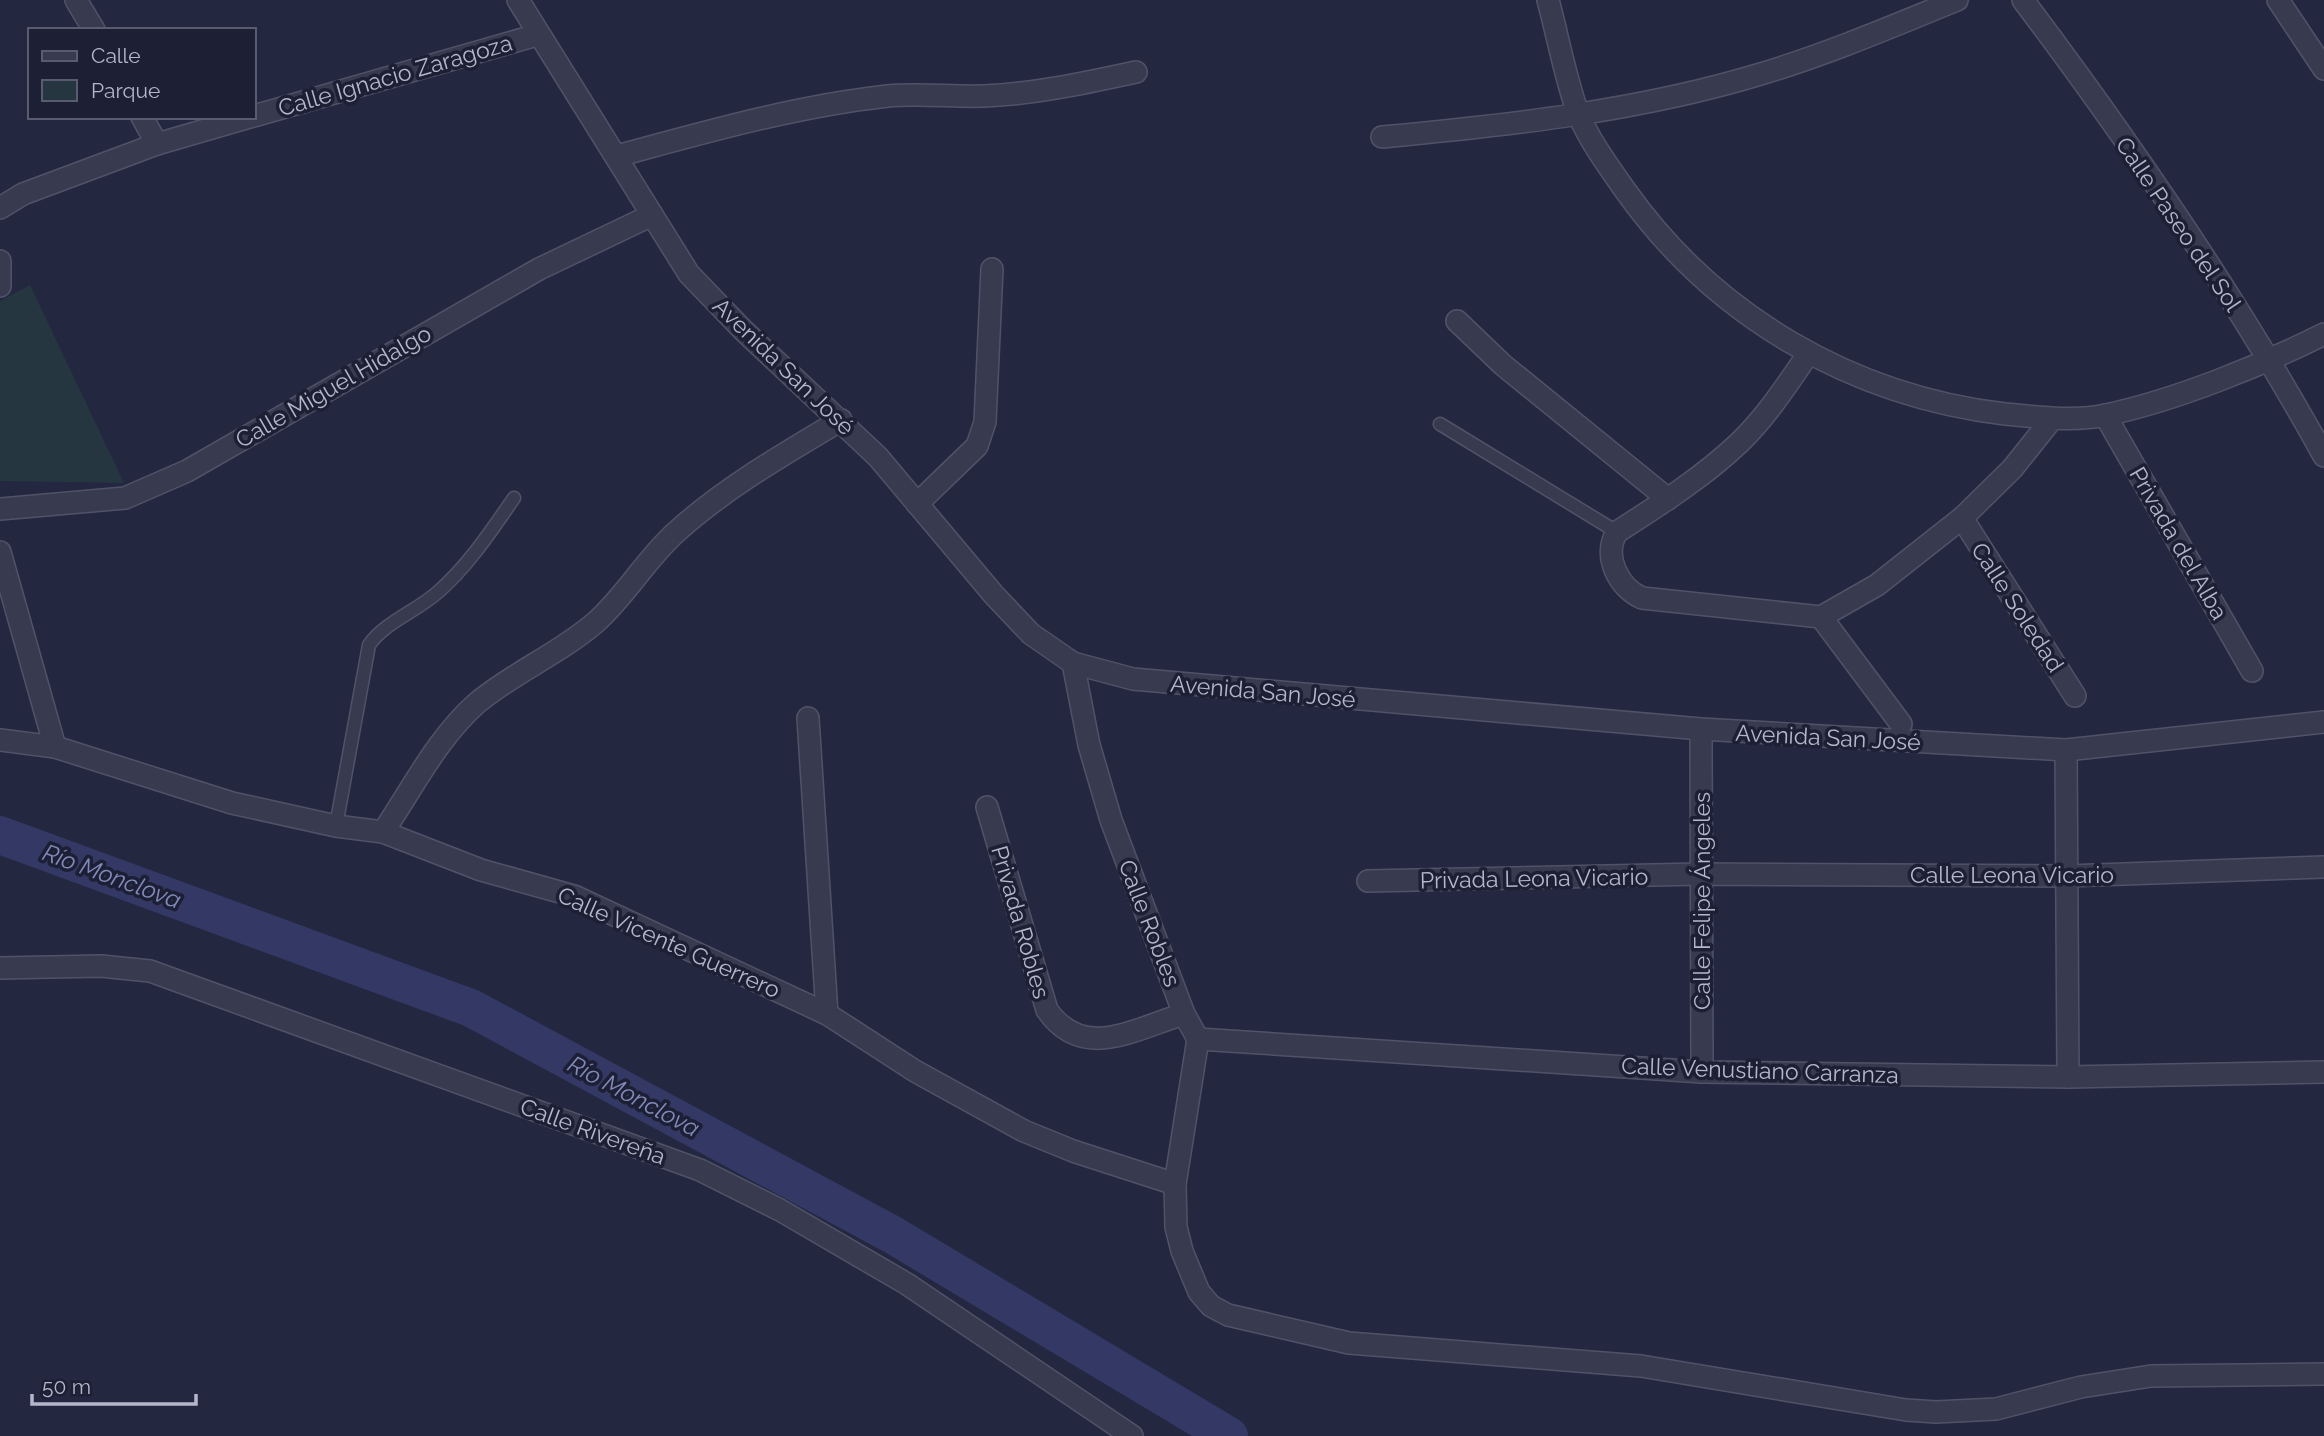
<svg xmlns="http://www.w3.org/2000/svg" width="2324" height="1436" font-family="Raleway,sans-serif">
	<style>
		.green { fill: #263641 }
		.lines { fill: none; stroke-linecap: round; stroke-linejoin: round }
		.river { stroke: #333964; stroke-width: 38 }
		.service-casing { stroke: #505368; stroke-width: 15 }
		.minor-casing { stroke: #505368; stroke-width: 24 }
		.tertiary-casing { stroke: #505368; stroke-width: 24 }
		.service { stroke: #383b50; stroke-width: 12 }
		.minor { stroke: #383b50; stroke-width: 21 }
		.tertiary { stroke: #383b50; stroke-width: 21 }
		.labels { text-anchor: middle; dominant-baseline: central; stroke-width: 7; stroke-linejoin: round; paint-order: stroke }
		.street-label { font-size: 23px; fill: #b4b6cb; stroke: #1d2035 }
		.water-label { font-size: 24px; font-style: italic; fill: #8189b8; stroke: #1d2035 }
	</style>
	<rect width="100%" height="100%" fill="#232740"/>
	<polygon class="green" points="30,285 124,483 0,481 0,301"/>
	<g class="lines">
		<polyline class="river" points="0,835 471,1008 893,1235 1229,1436"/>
		<g class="service-casing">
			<g id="service">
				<polyline points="1440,424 1617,532"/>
				<path d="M336,826L369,645C385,622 417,611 438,592C468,566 491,531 514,498"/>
			</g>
		</g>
		<g class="minor-casing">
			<g id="minor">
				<polyline points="76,0 94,30"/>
				<path d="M1548,0C1558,37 1565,77 1578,113C1589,140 1608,166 1625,190C1714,316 1852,396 2005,414C2038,417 2073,422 2106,415C2176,400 2260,366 2324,334"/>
				<path d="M2023,0C2132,145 2237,298 2324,456"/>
				<polyline points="2278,0 2324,69"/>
				<polyline points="254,116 537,35"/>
				<polyline points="142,117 157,144"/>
				<path d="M1382,137C1510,125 1640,111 1764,73C1830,53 1893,26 1957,0"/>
				<path d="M617,156C706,132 796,106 888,96C919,93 952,97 984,96C1035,94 1085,83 1136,72"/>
				<polyline points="0,208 23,194 157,144 250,117"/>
				<polyline points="0,261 0,286"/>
				<polyline points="1457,321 1503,365 1668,499"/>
				<path d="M1808,354C1787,385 1766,417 1739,443C1702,478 1659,505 1617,532C1602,556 1619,588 1642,598L1821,617L1877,585L1962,518L2012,469L2052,419"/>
				<polyline points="2105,415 2252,671"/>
				<polyline points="917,504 977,446 985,422 992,269"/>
				<polyline points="0,509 125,498 187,471 539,269 652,215"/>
				<polyline points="1962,518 2075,696"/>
				<polyline points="0,552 55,747"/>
				<polyline points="1821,617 1901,724"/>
				<polyline points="1073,663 1089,745 1111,820 1184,1014 1198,1039 1175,1184 1176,1227 1182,1251 1199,1292 1211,1306 1228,1315 1349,1343 1641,1366 1906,1410 1936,1412 1996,1409 2081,1387 2151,1376 2324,1374"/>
				<polyline points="808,718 827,1014"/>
				<polyline points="1701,729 1702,1072"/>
				<polyline points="0,740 55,747 232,803 336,826 383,832 481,870 574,896 827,1014 915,1071 1024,1131 1073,1151 1175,1184"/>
				<polyline points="2066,750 2068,1077"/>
				<path d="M987,807L1047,1010C1083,1062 1134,1029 1184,1014"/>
				<path d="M383,832C412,789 438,737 477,703C514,672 559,654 596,622C625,596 645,561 674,534C723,489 784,454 841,420"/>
				<polyline points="1368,881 1700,874 2067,876 2324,867"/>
				<polyline points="0,968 101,966 150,971 700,1170 780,1210 907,1284 1132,1436"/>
				<polyline points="1198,1039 1702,1072 2068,1077 2324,1072"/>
			</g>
		</g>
		<g class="tertiary-casing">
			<polyline id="tertiary" points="518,0 689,274 743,330 878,457 994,595 1031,634 1073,663 1133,679 1701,729 2066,750 2324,722"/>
		</g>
		<use href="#service" class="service"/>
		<use href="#minor" class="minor"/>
		<use href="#tertiary" class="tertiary"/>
	</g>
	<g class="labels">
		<g class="street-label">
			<text transform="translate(395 75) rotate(-16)">Calle Ignacio Zaragoza</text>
			<text transform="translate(2179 224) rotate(56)">Calle Paseo del Sol</text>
			<text transform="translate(784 366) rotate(44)">Avenida San José</text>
			<text transform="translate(333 386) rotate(-30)">Calle Miguel Hidalgo</text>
			<text transform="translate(2179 543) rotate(60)">Privada del Alba</text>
			<text transform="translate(2018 607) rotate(57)">Calle Soledad</text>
			<text transform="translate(1263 691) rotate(5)">Avenida San José</text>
			<text transform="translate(1828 737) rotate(3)">Avenida San José</text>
			<text x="2012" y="874">Calle Leona Vicario</text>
			<text transform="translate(1534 878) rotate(-1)">Privada Leona Vicario</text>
			<text transform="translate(1701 901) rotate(-90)">Calle Felipe Ángeles</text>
			<text transform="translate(1021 922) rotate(74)">Privada Robles</text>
			<text transform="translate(1150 923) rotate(69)">Calle Robles</text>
			<text transform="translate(669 942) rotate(24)">Calle Vicente Guerrero</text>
			<text transform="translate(1760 1070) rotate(2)">Calle Venustiano Carranza</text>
			<text transform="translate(593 1131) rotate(20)">Calle Rivereña</text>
		</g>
		<g class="water-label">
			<text transform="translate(112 876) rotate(20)">Río Monclova</text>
			<text transform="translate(634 1096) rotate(28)">Río Monclova</text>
		</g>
	</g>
	<rect x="28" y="28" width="228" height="91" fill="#1d2035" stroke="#595c71" stroke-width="2"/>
	<rect x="42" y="51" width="35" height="10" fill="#383b50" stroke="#595c71" stroke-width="2"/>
	<text x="91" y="63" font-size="21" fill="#b4b6cb">Calle</text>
	<rect x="42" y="80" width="35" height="21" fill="#263641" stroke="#595c71" stroke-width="2"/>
	<text x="91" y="98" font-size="21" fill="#b4b6cb">Parque</text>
	<path d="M32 1394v10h164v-10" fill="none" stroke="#b4b6cb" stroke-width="3.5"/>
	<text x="42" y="1394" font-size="21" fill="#b4b6cb" stroke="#1d2035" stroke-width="5" paint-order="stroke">50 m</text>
</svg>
